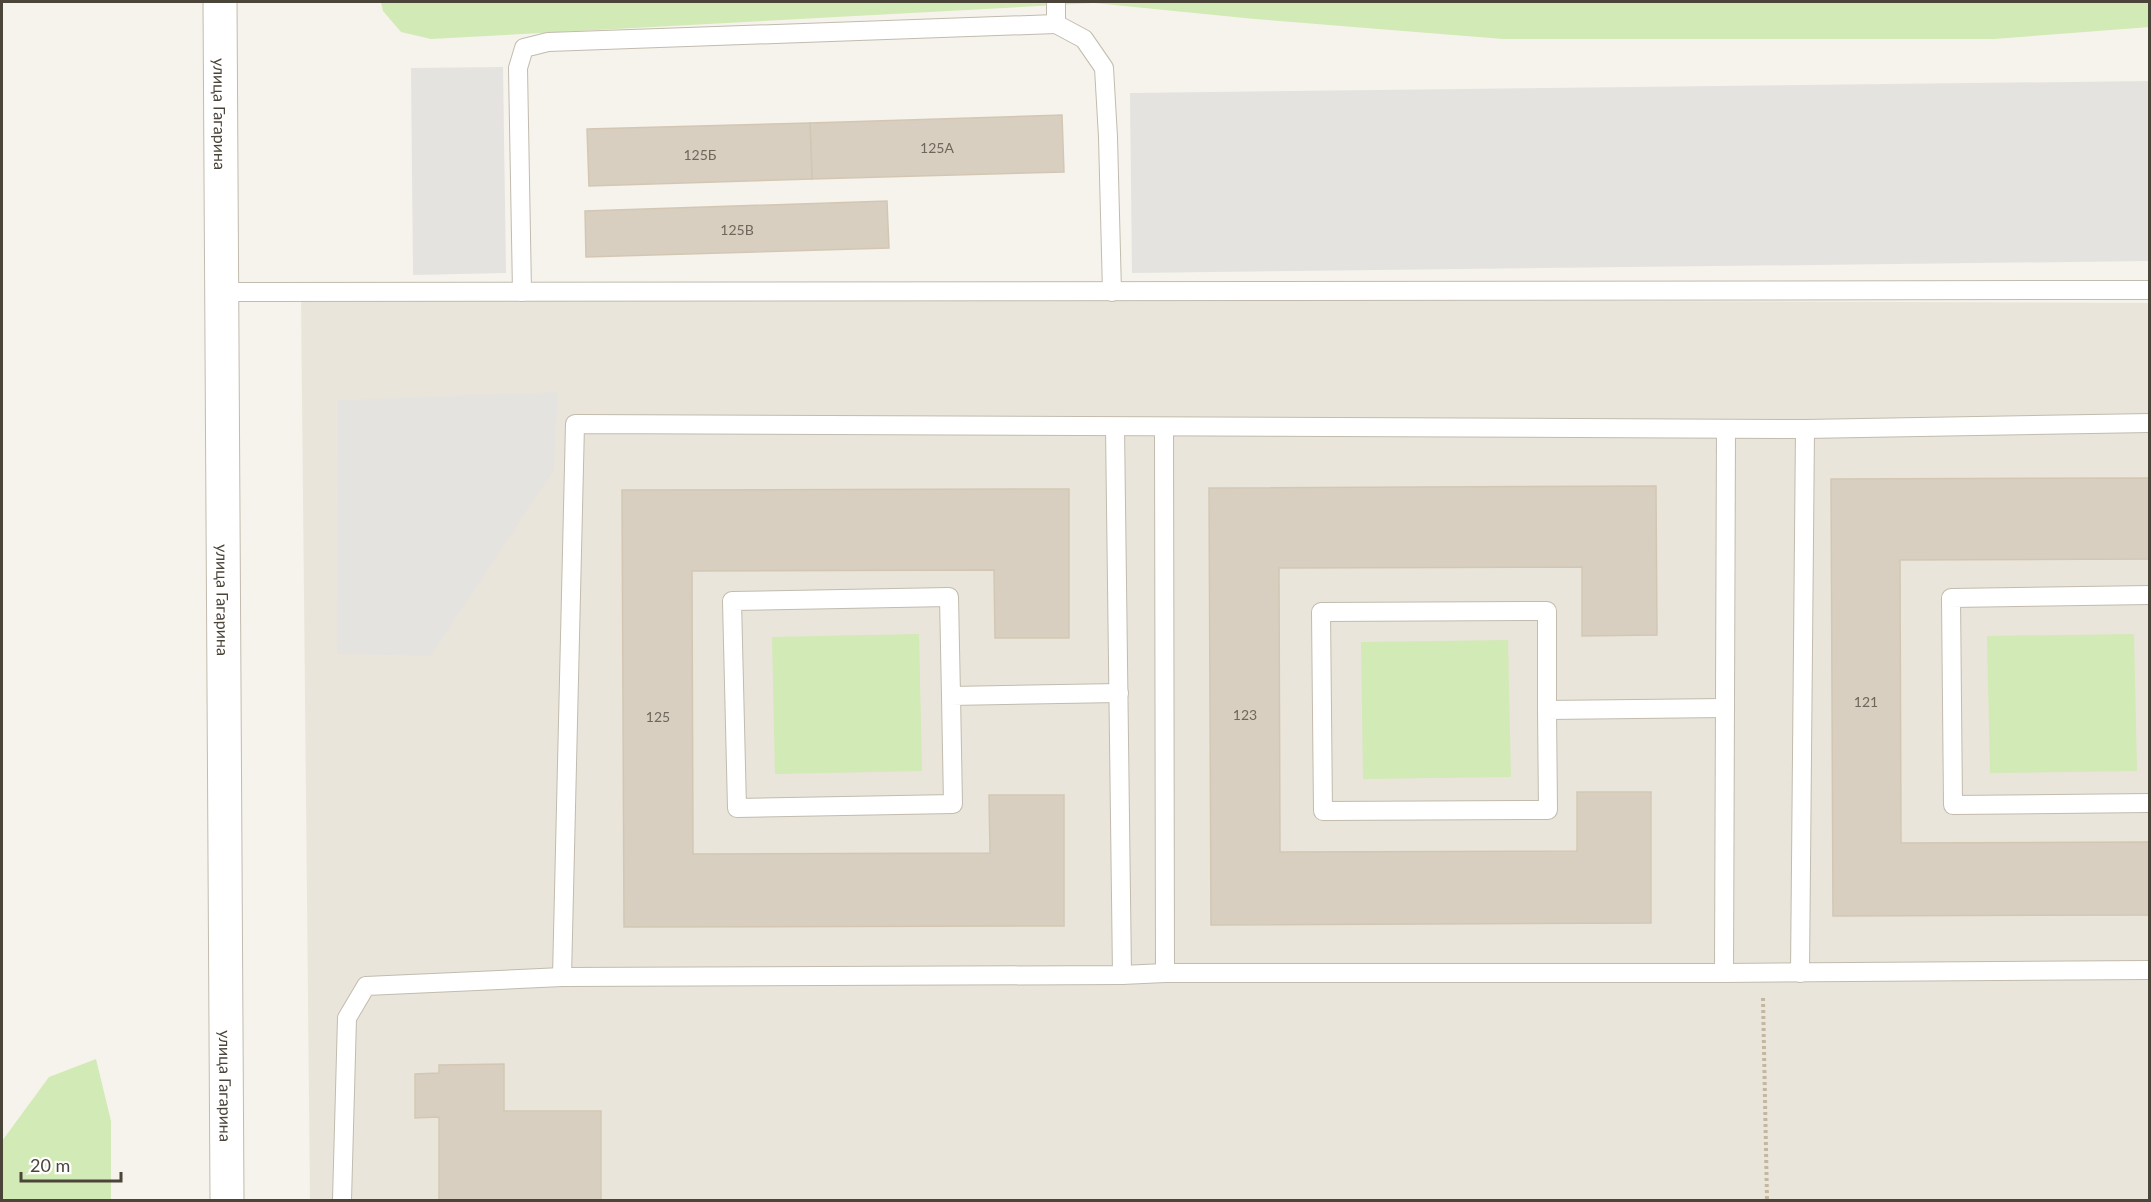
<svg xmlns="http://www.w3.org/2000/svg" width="2151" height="1202" font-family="Lato,sans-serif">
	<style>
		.residential { fill: #eae5da }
		.green { fill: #d2eab5 }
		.parking { fill: #e5e3e0 }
		.building { fill: #d8cfc1; stroke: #d3c7b4; stroke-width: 1.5 }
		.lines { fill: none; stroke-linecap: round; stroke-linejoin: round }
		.lane-casing { stroke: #c2bbae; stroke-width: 20 }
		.street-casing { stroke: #c2bbae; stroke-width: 35 }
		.path { stroke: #c4b79f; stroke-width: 4; stroke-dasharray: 3 3; stroke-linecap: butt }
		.lane { stroke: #fff; stroke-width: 18 }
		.street { stroke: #fff; stroke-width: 33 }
		.labels { text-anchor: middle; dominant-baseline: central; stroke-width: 6; stroke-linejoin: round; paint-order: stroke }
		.number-label { font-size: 14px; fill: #6e675b }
		.street-label { font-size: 16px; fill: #4b4439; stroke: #fff }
	</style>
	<rect width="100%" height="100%" fill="#f6f3ec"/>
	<polygon class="residential" points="301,296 2149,303 2149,1200 310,1200"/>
	<g class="green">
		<polygon points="381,2 2149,2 2150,27 1994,39 1503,39 1255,19 1094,3 431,39 401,32 383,11"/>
		<polygon points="919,634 922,771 775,774 772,637"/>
		<polygon points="2134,634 2137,771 1990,773 1987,636"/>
		<polygon points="1508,640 1511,777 1363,779 1361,642"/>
		<polygon points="96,1059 111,1121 111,1200 2,1200 2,1141 49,1077"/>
	</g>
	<g class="parking">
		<polygon points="503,67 506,273 413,275 411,68"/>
		<polygon points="2149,81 2149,261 1132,273 1130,93"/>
		<polygon points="558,392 554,470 431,656 337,654 338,400"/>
	</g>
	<g class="building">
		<polygon points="1062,115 1064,172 812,179 810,123"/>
		<polygon points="810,123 812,179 589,186 587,129"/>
		<polygon points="887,201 889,248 586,257 585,211"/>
		<polygon points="2150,478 2150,559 1900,560 1901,843 2150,842 2150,915 1833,916 1831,479"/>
		<polygon points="1656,486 1657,635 1582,636 1582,567 1279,568 1280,852 1577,851 1577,792 1651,792 1651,923 1211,925 1209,488"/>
		<polygon points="1069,489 1069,638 995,638 994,570 692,571 693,854 990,853 989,795 1064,795 1064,926 624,927 622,490"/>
		<polygon points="504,1064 504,1111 601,1111 601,1200 439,1200 439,1117 415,1118 415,1074 439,1073 439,1065"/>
	</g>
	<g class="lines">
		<g class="lane-casing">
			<g id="lane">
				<polyline points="1056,2 1056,24 1084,39 1104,68 1108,137 1112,292"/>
				<polyline points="221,292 2150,290"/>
				<polyline points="522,292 518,68 524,48 548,42 1056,24"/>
				<polyline points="1115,427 1122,975"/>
				<polyline points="1164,427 1165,973"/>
				<polyline points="2150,595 1951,598 1953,805 2150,803"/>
				<polyline points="951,696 949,597 732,601 737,808 953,804 951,696 1119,693"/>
				<polyline points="1547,710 1547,611 1321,612 1323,811 1548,810 1547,710 1725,708"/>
				<polyline points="1724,973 1726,429"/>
				<polyline points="1800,973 1805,429"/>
				<polyline points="562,977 575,424 1805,429 2150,423"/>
				<polyline points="342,1200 347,1018 366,986 562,977 1122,975 1165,973 1724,973 2150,970"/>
			</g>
		</g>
		<g class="street-casing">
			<g id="street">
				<path id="s1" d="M220,2L227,1200"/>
			</g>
		</g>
		<polyline class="path" points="1763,998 1767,1200"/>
		<use href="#lane" class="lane"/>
		<use href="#street" class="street"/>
	</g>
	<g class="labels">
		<g class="number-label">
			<text x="937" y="147">125А</text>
			<text x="700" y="154">125Б</text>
			<text x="737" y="229">125В</text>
			<text x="1866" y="701">121</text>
			<text x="1245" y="714">123</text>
			<text x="658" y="716">125</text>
		</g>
		<g class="street-label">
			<text stroke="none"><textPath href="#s1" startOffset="112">улица Гагарина</textPath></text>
			<text stroke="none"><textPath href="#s1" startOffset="598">улица Гагарина</textPath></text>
			<text stroke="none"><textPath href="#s1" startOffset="1084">улица Гагарина</textPath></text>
		</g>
	</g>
	<rect width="2151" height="1202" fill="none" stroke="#4b4439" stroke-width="6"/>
	<path d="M21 1172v9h100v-9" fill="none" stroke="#4b4439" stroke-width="3"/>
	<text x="30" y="1172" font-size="18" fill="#4b4439" stroke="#ffffff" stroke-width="4.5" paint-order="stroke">20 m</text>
</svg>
